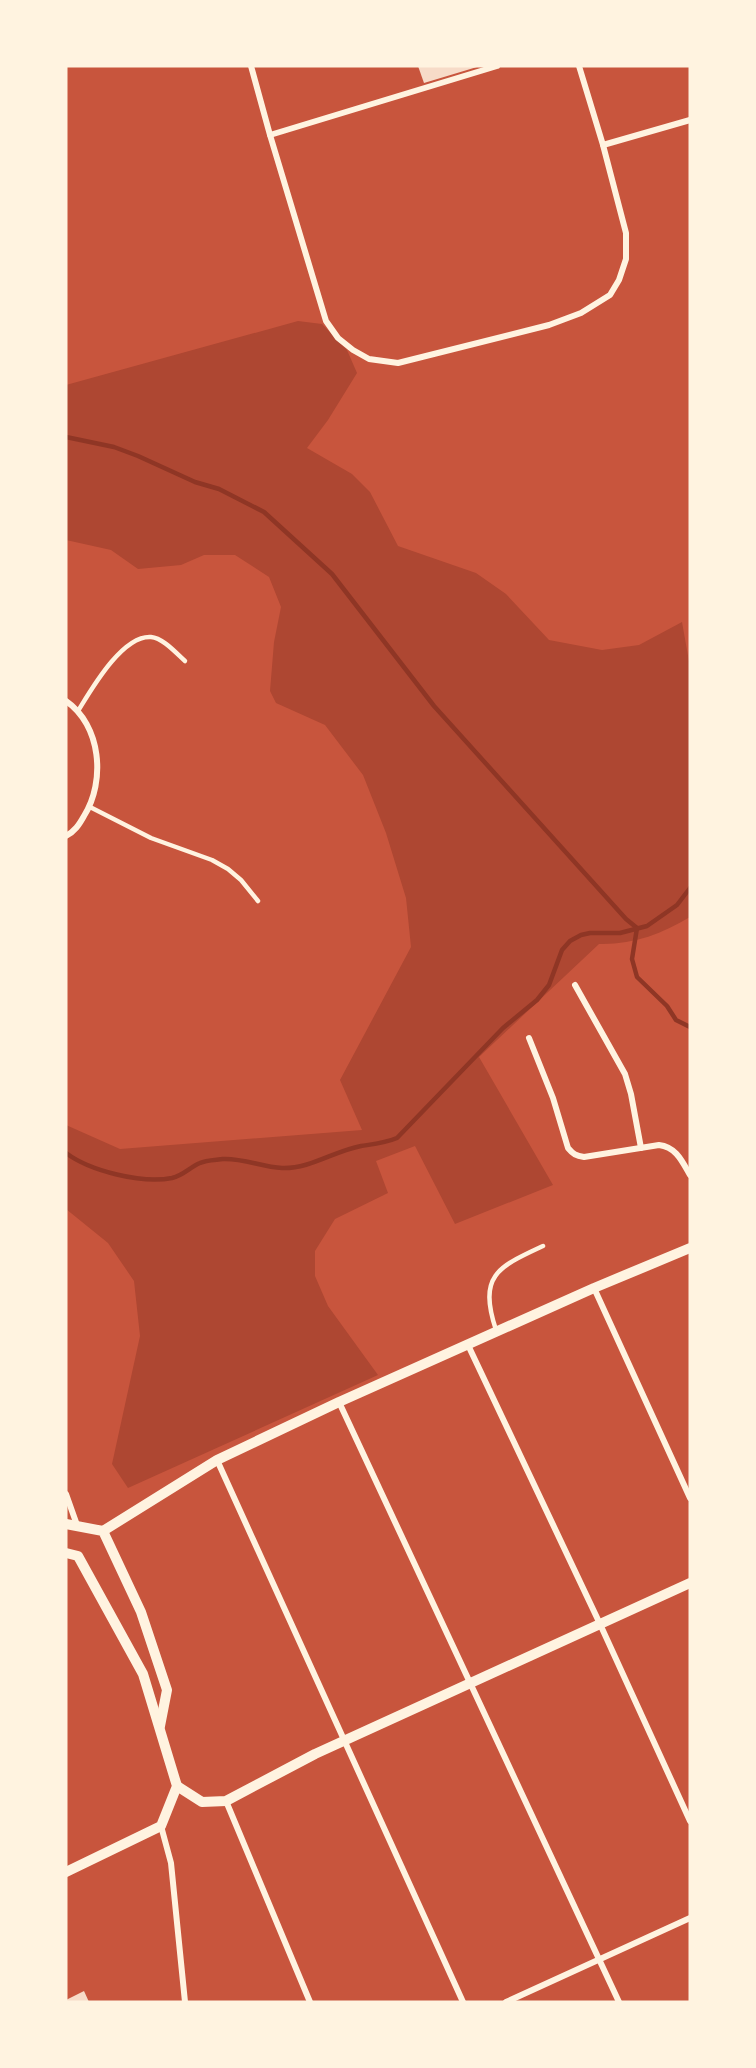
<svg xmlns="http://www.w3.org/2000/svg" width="756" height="2068" font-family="Barlow,sans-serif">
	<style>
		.green { fill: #ae4732 }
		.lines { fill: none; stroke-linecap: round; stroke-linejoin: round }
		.stream { stroke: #8f3625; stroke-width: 4.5 }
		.building { fill: #f7dbc8 }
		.service { stroke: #fff3e0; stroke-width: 4.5 }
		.minor { stroke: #fff3e0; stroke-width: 6 }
		.tertiary { stroke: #fff3e0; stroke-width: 10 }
	</style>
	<rect width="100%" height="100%" fill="#c8553d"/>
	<path class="green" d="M298,321L322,324L347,350L357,373L328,420L307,448L352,474L370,492L398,546L476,573L506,594L549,640L602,650L639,645L682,622L690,667V917C662,934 632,945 599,944L479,1057L553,1185L455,1224L415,1146L376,1161L388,1193L335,1219L315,1251V1276L328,1306L378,1375L128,1488L112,1464L140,1336L134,1281L108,1243L66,1209V1125L120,1149L362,1130L340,1080L411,947L406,898L386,833L363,775L325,725L276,703L270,691L274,642L281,607L269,577L235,555H204L181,565L138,569L111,550L66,540V385Z"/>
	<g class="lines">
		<g class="stream">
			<polyline points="66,437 114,447 138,456 195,482 219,489 264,512 332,574 434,706 626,919 637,928"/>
			<polyline points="637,928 632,959 637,977 667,1006 676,1020 690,1027"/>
			<path d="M66,1153C90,1171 142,1184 172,1178C184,1175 190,1167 200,1163C206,1160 216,1160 223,1159C243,1158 262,1167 282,1168C310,1169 334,1151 361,1146C374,1144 385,1143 397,1138L503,1028L537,1000L549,985L562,950L570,941L581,935L590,933H620L647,926L677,905L690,888"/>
		</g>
	</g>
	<g class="building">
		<polygon points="418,66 477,66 477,67 424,83"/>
		<polygon points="84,1991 89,2002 66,2002 66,2000"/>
	</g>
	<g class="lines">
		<g class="service">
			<path d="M78,711C91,690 122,635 151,637C163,638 176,653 185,661"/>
			<polyline points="90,807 151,838 212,860 228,869 241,880 258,901"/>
			<path d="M496,1330C478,1275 498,1267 543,1246"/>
		</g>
		<g class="minor">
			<polyline points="251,66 270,135 326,321 338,338 353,350 369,359 398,363 549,325 581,313 610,295 619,280 626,259 626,233 603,145 579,66"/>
			<polyline points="270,135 497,66"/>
			<polyline points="603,145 690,120"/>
			<path d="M66,701C101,725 106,781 84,816C79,825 75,831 66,836"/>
			<polyline points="575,985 625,1074 631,1094 641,1148"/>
			<path d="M529,1038L553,1098L568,1148C573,1154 576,1156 584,1157L659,1145C676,1147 682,1161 690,1175"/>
			<polyline points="594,1288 690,1498"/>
			<polyline points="468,1345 600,1624 690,1821"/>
			<polyline points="339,1402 619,2002"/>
			<polyline points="217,1460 463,2002"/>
			<polyline points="66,1494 77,1525"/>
			<polyline points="226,1801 310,2002"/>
			<polyline points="161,1826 171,1863 185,2002"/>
			<polyline points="506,2002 690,1918"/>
		</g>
		<g class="tertiary">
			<polyline points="66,1524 103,1531 141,1612 167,1690 160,1726"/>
			<polyline points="103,1531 217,1460 339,1402 594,1288 690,1248"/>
			<polyline points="66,1553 78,1556 143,1674 177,1786 161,1826 66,1872"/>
			<polyline points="177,1786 202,1802 226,1801 315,1754 690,1583"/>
		</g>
	</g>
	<rect width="756" height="2068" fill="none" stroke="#fff3e0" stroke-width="135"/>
</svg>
